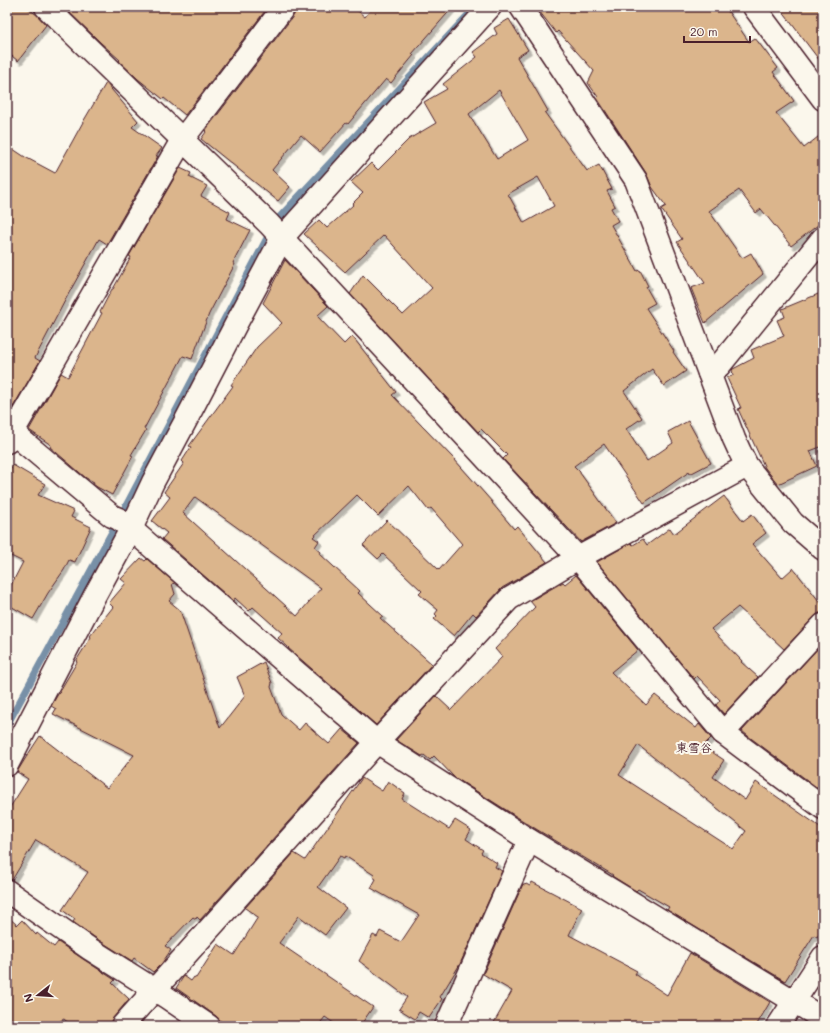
<svg xmlns="http://www.w3.org/2000/svg" width="830" height="1033" font-family="Mali,'Klee One',sans-serif">
	<style>
		.lines { fill: none; stroke-linecap: round; stroke-linejoin: round }
		.stream { stroke: #7890a7; stroke-width: 7 }
		.building { fill: #dbb58c; stroke: #4a1f2b; fill-rule: evenodd; filter: url(#shadow) }
		.minor-casing { stroke: #4a1f2b; stroke-width: 25 }
		.tertiary-casing { stroke: #4a1f2b; stroke-width: 25 }
		.minor { stroke: #fbf7ec; stroke-width: 22 }
		.tertiary { stroke: #fbf7ec; stroke-width: 22 }
		.labels { text-anchor: middle; dominant-baseline: central; stroke-width: 4; stroke-linejoin: round; paint-order: stroke }
		.quarter-label { font-size: 12px; font-weight: bold; fill: #4a1f2b; stroke: #fbf7ec }
	</style>
	<defs>
		<filter id="shadow"><feDropShadow dx="3.5" dy="3.5" stdDeviation="0" flood-color="#0004"/></filter>
	</defs>
	<rect width="100%" height="100%" fill="#fbf7ec"/>
	<filter id="ink" filterUnits="userSpaceOnUse"><feTurbulence type="fractalNoise" baseFrequency=".025" numOctaves="2"/><feDisplacementMap in="SourceGraphic" scale="8" xChannelSelector="R" yChannelSelector="G"/><feConvolveMatrix kernelMatrix="1 2 1 2 8 2 1 2 1" color-interpolation-filters="sRGB"/></filter>
	<g filter="url(#ink)">
		<g class="lines">
			<polyline class="stream" points="7,725 119,519 276,221 470,13"/>
		</g>
		<g class="building">
			<polygon points="7,7 26,7 37,15 46,25 18,61 7,52"/>
			<polygon points="64,7 268,7 185,115 164,98 163,99 138,79 119,61 120,60 101,43"/>
			<polygon points="296,7 353,7 365,17 373,7 453,7 412,54 414,55 391,83 386,79 348,124 346,123 320,152 301,135 272,170 290,187 278,201 201,139 206,132 205,131 294,15"/>
			<polygon points="536,7 725,7 749,42 755,38 778,68 773,72 794,101 776,113 804,148 823,133 823,221 791,246 761,209 756,213 739,190 709,211 742,258 751,253 763,274 705,323 691,288 705,283 677,242 682,239 661,209 666,206 652,187 646,173 597,98 598,97 588,83 594,71 558,31 556,33"/>
			<polygon points="779,7 818,7 823,14 823,65"/>
			<path d="M509,19L528,50L517,57L548,111L545,113L587,171L599,165L612,189L607,191L615,206L611,208L618,221L611,225L637,271L640,270L648,286L646,287L655,303L646,308L674,351L673,352L686,371L664,386L652,369L624,391L642,418L626,429L647,461L673,443L668,432L688,421L711,463L690,474L689,472L644,503L604,444L574,466L580,472V473L616,523L581,542L503,459L507,455L481,429L478,432L350,294L363,275L403,315L432,288L384,235L345,272L304,234L319,220L327,228L353,205L352,204L363,193L351,182L371,163L378,170L409,139L436,123L424,102L447,89L443,84L477,57L473,52L497,34L494,28ZM499,90L528,140L497,159L469,114ZM538,177L554,206L524,223L508,194Z"/>
			<polygon points="106,83 138,121 132,127 162,148 156,156 158,156 107,244 99,239 69,293 35,358 40,361 13,407 7,404 7,145 25,157 55,173 83,122"/>
			<polygon points="180,168 191,173 189,177 207,186 201,196 230,212 227,219 250,230 233,263 235,264 209,314 192,359 183,356 144,429 146,430 131,455 133,456 112,495 97,487 93,484 94,482 86,478 50,447 51,445 29,430 61,373 68,377 102,313 100,312 112,289 113,289 131,257 129,256"/>
			<path d="M285,260L328,306L317,316L344,344L352,336L396,392L392,395L454,459L493,503H492L514,529L517,526L547,562L502,588L476,616L473,613L454,636L434,619L437,616L435,614L438,610L419,594L422,591L383,554L378,559L363,545L387,520L439,570L462,544L431,508L428,510L409,486L378,516L357,495L313,537L319,541L315,547L321,552L320,554L360,591L358,593L383,616L380,618L432,664L376,725L288,648H289L278,638L282,633L253,607L249,611L235,598L233,601L162,539L167,533L152,521L170,497L164,492L184,463L182,461L191,447L189,446L233,386L231,385L257,347L282,323L263,303ZM195,497L321,588L297,616L183,513Z"/>
			<polygon points="823,292 823,446 810,451 817,466 778,484 765,468 738,409 741,408 727,378 733,375 732,370 733,369 754,358 751,350 784,336 777,320 785,317 782,309"/>
			<polygon points="13,465 45,484 38,495 74,511 71,517 91,527 75,562 69,560 64,570 48,593 33,619 7,604 7,593 23,562 7,554 7,474"/>
			<polygon points="724,496 743,521 752,514 766,533 752,544 782,578 793,568 823,606 823,613 819,613 814,617 784,649 738,607 711,629 742,661 741,662 758,677 724,714 716,705 720,700 697,676 694,679 597,562 631,543 633,545 643,539 647,545 670,528 674,534"/>
			<polygon points="141,558 145,561 147,559 175,583 172,584 175,594 169,601 180,610 220,728 245,696 237,677 264,662 272,683 271,687 281,714 299,730 305,723 329,744 342,729 359,743 200,920 197,917 196,919 193,917 165,946 171,950 162,963 153,972 134,958 132,961 97,939 73,922 75,919 62,910 88,872 36,840 12,880 7,879 7,812 28,779 17,772 25,759 40,736 107,788 134,755 53,714 56,709 51,706 77,662 76,661 91,637 90,636 113,607 109,603 126,583 121,579"/>
			<path d="M576,575L638,650L611,672L646,705L655,695L696,728L699,724L711,738L703,746L724,760L713,777L745,800L756,782L823,829V928L817,937L814,935L785,981L667,910L669,907L638,889L636,891L612,876L613,875L536,829L454,777L434,756L430,760L424,755L422,756L396,740L436,696L451,710L502,657L495,649L535,607L530,601L563,582L565,584ZM638,745L746,831L733,849L619,775Z"/>
			<polygon points="820,646 823,649 823,792 748,736 742,731"/>
			<polygon points="362,778 382,791 388,781 405,793 402,799 449,829 455,820 471,830 466,839 483,850 481,853 497,863 495,867 502,871 460,964 440,997 442,999 429,1018 419,1012 415,1019 399,1009 407,997 359,961 373,935 377,937 380,931 401,942 419,915 371,888 376,879 373,877 374,875 345,856 344,858 340,856 318,887 346,908 325,935 299,916 279,943 373,1007 360,1026 338,1026 325,1017 318,1026 221,1026 220,1020 216,1016 176,988 184,976 191,981 194,977 196,978 218,944 234,955 258,917 245,908 294,853 305,860"/>
			<polygon points="532,882 582,908 569,935 637,971 635,974 667,995 690,953 770,1002 756,1026 492,1026 512,991 483,974 523,884 525,885 526,884 530,886"/>
			<polygon points="7,916 17,925 22,920 36,935 37,933 54,947 58,942 83,959 115,980 112,983 129,999 113,1018 108,1026 72,1026 64,1019 51,1026 7,1026"/>
		</g>
		<g class="lines">
			<g class="minor-casing">
				<g id="minor">
					<polyline points="46,7 269,224 578,558 723,733 823,808"/>
					<polyline points="521,7 636,180 734,439 740,452 747,466 793,523 823,549"/>
					<polyline points="754,7 823,99"/>
					<polyline points="709,373 719,366 823,238"/>
					<polyline points="7,428 112,516 119,519 131,529 377,742 529,840 823,1019"/>
					<polyline points="7,442 182,140 284,7"/>
					<polyline points="723,733 823,625"/>
					<polyline points="7,765 95,595 131,529 153,482 185,422 236,324 282,238 490,7"/>
					<polyline points="7,891 90,949 166,997 209,1026"/>
					<polyline points="122,1026 377,742 509,599 578,558 747,466"/>
					<polyline points="446,1026 529,840"/>
				</g>
			</g>
			<g class="tertiary-casing">
				<polyline id="tertiary" points="778,1026 823,957"/>
			</g>
			<use href="#minor" class="minor"/>
			<use href="#tertiary" class="tertiary"/>
		</g>
	</g>
	<g class="labels">
		<g class="quarter-label">
			<text x="694" y="747">東雪谷</text>
		</g>
	</g>
	<rect width="830" height="1033" fill="none" stroke="#fbf7ec" stroke-width="24"/>
	<rect x="12" y="12" width="806" height="1009" fill="none" stroke="#4a1f2b" stroke-width="1.5" filter="url(#ink)"/>
	<g transform="translate(38 995) rotate(253)" stroke="#fbf7ec" stroke-width="3" paint-order="stroke">
	<path d="M0-3L7 15L0 10L-7 15Z" fill="#4a1f2b"/>
	<text y="-6" font-size="11" font-weight="bold" text-anchor="middle" fill="#4a1f2b">N</text>
	</g>
	<path d="M684 36v6h66v-6" fill="none" stroke="#4a1f2b" stroke-width="2"/>
	<text x="690" y="36" font-size="12" fill="#4a1f2b" stroke="#fbf7ec" stroke-width="3" paint-order="stroke">20 m</text>
</svg>
